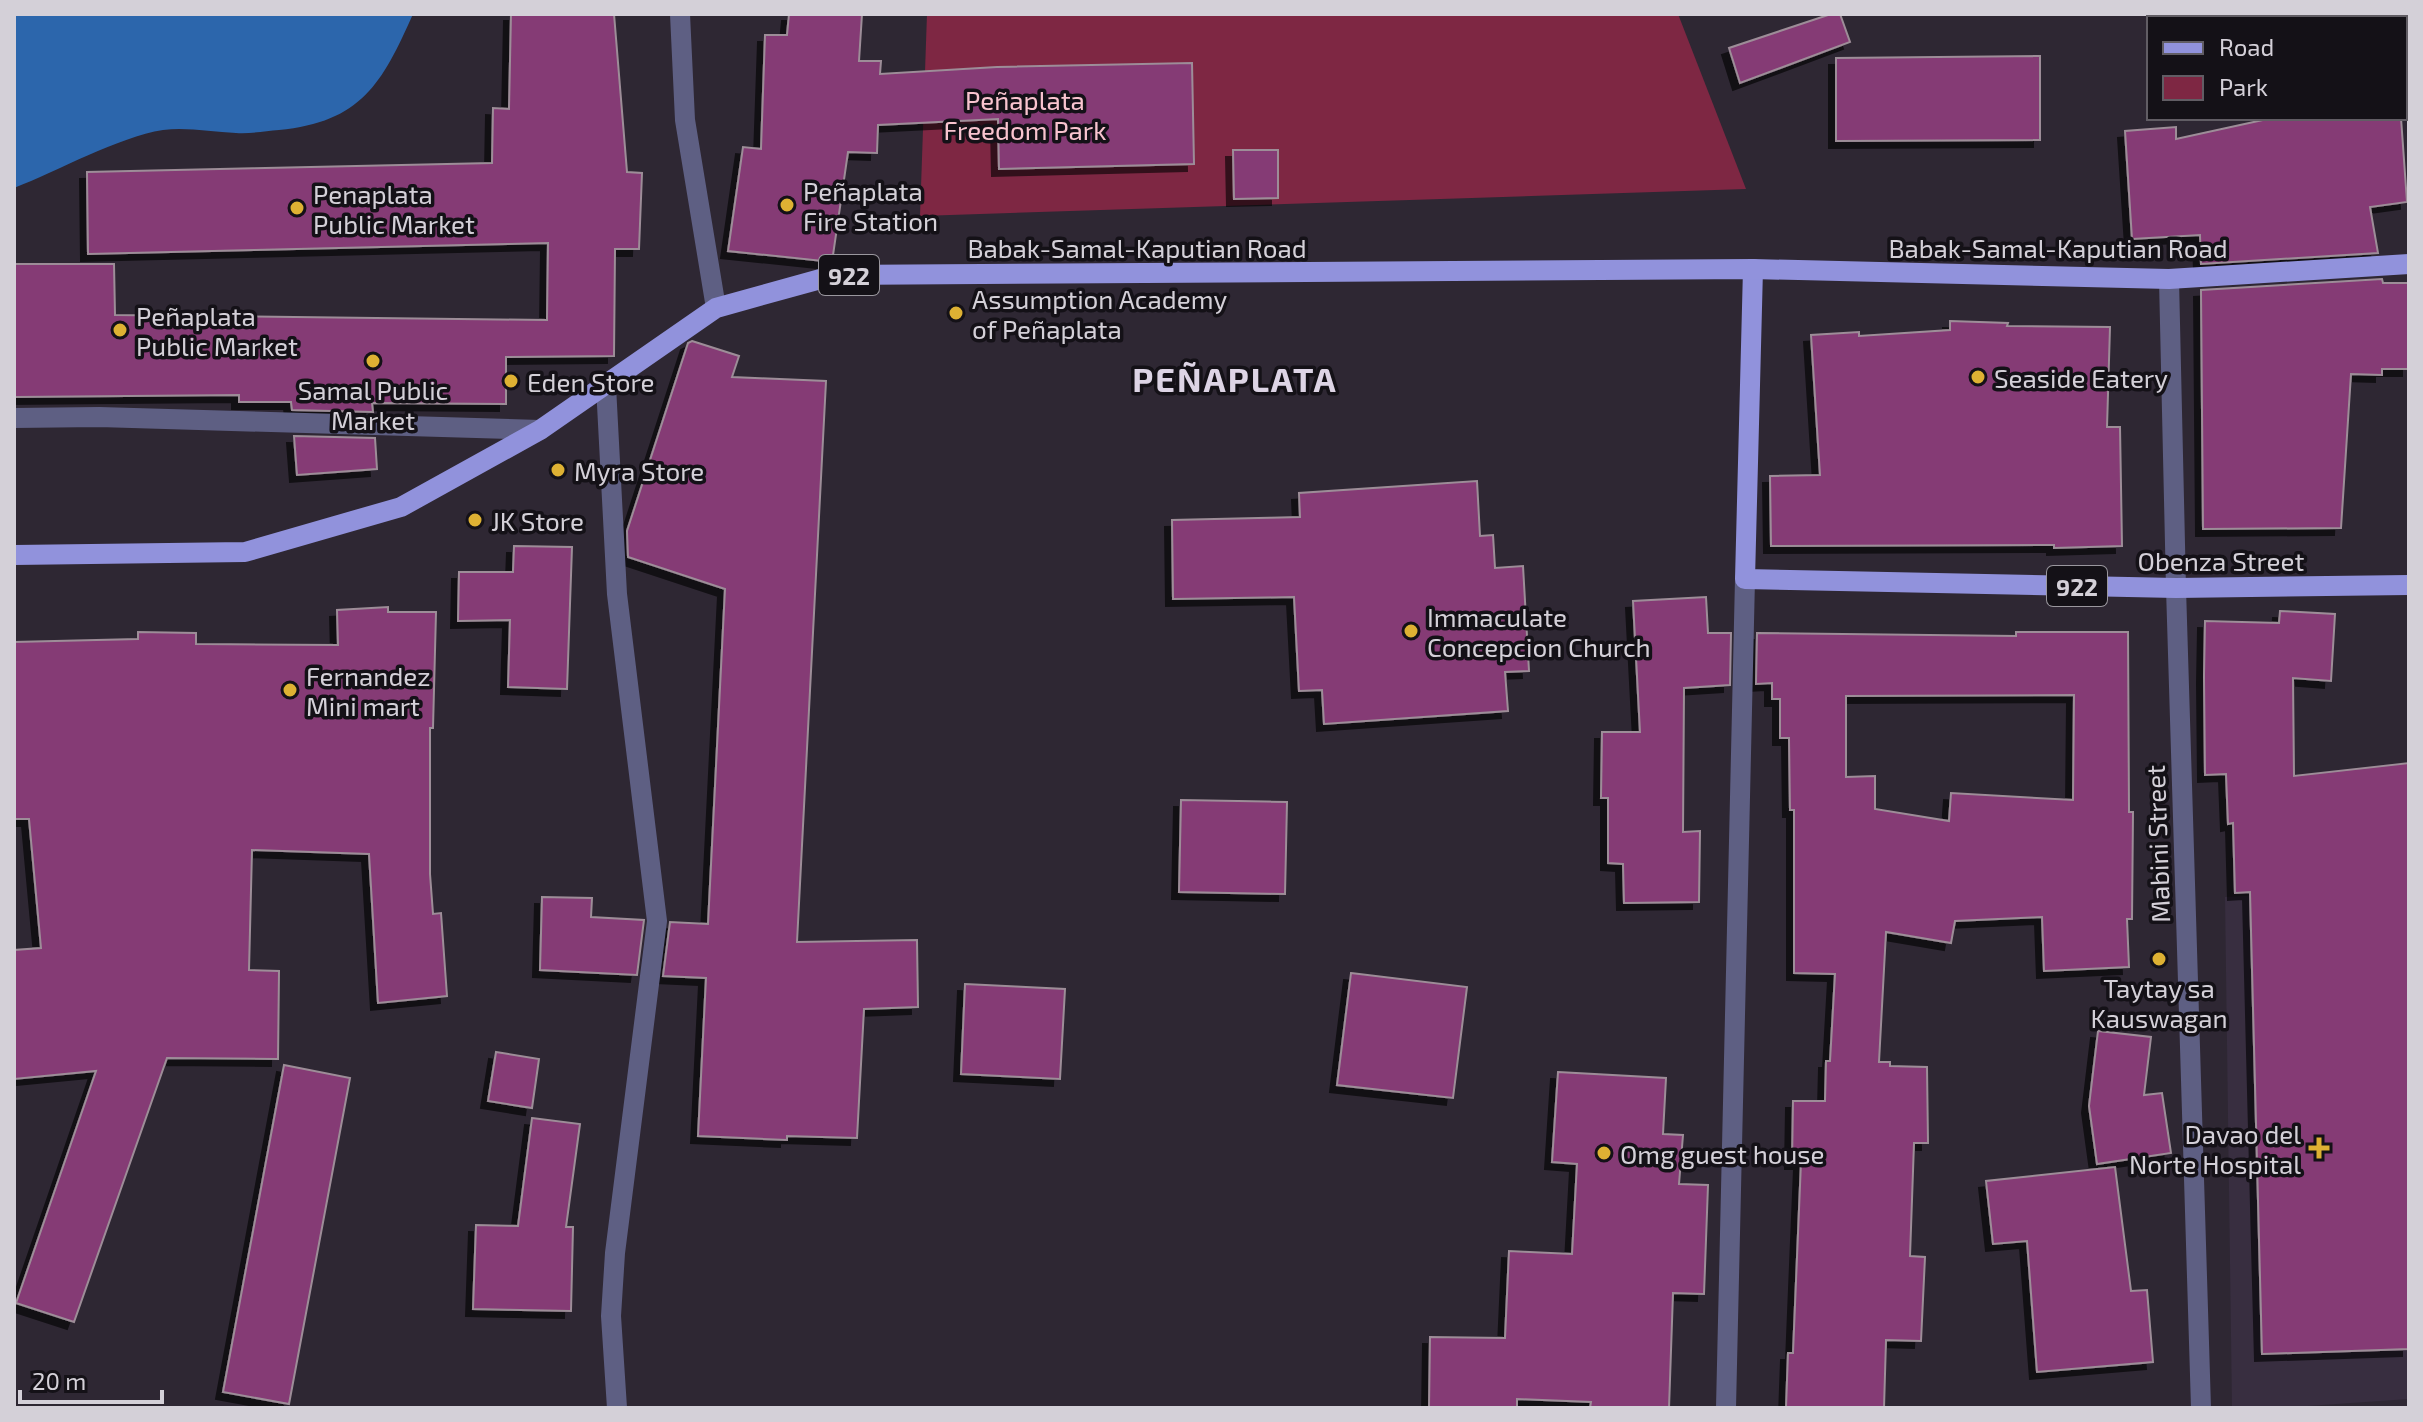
<svg xmlns="http://www.w3.org/2000/svg" width="2423" height="1422" font-family="'Exo 2',sans-serif">
	<style>
		.built { fill: #382e40 }
		.green { fill: #7e2743 }
		.water { fill: #2c66ac }
		.building { fill: #853a74; stroke: #9d8d98; stroke-width: 2; fill-rule: evenodd; filter: url(#shadow) }
		.lines { fill: none; stroke-linecap: round; stroke-linejoin: round }
		.minor { stroke: #5e5f83; stroke-width: 20 }
		.major { stroke: #9192dc; stroke-width: 20 }
		.poi-dot { fill: #deb133; stroke: #141117; stroke-width: 3 }
		.labels { text-anchor: middle; dominant-baseline: central; stroke-width: 7; stroke-linejoin: round; paint-order: stroke }
		.shield { fill: #141117; stroke: #9a979e; stroke-width: 2 }
		.shield-label { font-size: 24px; font-weight: bold; fill: #d4d0d8 }
		.park-label { font-size: 26px; fill: #f9c4cf; stroke: #141117 }
		.poi-label { font-size: 26px; fill: #d4d0d8; stroke: #141117; text-anchor: start }
		.street-label { font-size: 26px; fill: #d4d0d8; stroke: #141117 }
		.district-label { font-size: 34px; font-weight: bold; letter-spacing: 2px; fill: #ddd4e5; stroke: #141117 }
	</style>
	<defs>
		<filter id="shadow"><feDropShadow dx="-7" dy="7" stdDeviation="0" flood-color="#0009"/></filter>
	</defs>
	<rect width="100%" height="100%" fill="#2e2733"/>
	<polygon class="built" points="2409,888 2409,1399 2278,1408 2232,1408 2225,897"/>
	<polygon class="green" points="927,14 1678,14 1746,189 920,216"/>
	<path class="water" d="M14,14H413C382,84 361,122 279,130C265,131 250,134 236,133C212,132 187,127 163,130C118,137 58,171 14,188Z"/>
	<g class="building">
		<polygon points="511,14 614,14 627,172 642,173 639,249 615,249 614,356 506,357 506,404 372,403 373,412 292,410 291,402 239,402 239,395 14,397 14,264 114,264 115,315 547,320 548,243 88,254 87,172 492,163 493,108 509,109"/>
		<polygon points="789,14 862,14 859,61 881,61 880,74 997,67 1192,63 1194,164 999,169 998,119 878,125 877,153 848,152 832,262 728,251 743,147 761,149 765,35 787,35"/>
		<polygon points="1831,14 1840,14 1850,42 1740,83 1729,48"/>
		<polygon points="2040,56 2040,140 1836,141 1836,58"/>
		<polygon points="2272,118 2401,118 2407,202 2370,207 2378,253 2201,264 2200,235 2132,239 2125,131 2176,127 2176,139"/>
		<polygon points="1233,150 1278,150 1278,198 1234,199"/>
		<polygon points="2382,279 2383,283 2409,283 2409,369 2382,369 2382,375 2351,374 2341,528 2203,529 2201,290"/>
		<polygon points="1950,321 2008,323 2007,326 2110,327 2107,427 2120,427 2122,546 2054,548 2054,545 1771,546 1770,476 1820,475 1811,335 1859,332 1859,336 1950,330"/>
		<polygon points="692,341 739,356 732,377 826,381 797,942 917,940 918,1007 864,1009 857,1138 787,1136 787,1140 698,1136 706,978 663,976 670,922 708,924 725,589 628,557 627,531 688,343"/>
		<polygon points="294,436 375,438 377,469 297,475"/>
		<polygon points="1477,481 1480,536 1493,535 1495,568 1523,566 1529,671 1505,672 1508,711 1324,724 1322,690 1299,691 1294,597 1173,599 1172,520 1300,517 1299,493"/>
		<polygon points="514,546 572,547 567,689 508,687 510,620 458,621 459,572 513,572"/>
		<polygon points="1706,597 1708,633 1731,633 1730,685 1684,688 1683,832 1700,831 1699,902 1624,903 1623,864 1608,863 1608,798 1601,798 1602,732 1640,732 1633,601"/>
		<polygon points="388,607 388,612 436,612 433,728 430,728 430,874 433,914 441,913 447,996 378,1003 369,854 252,850 249,970 279,971 278,1059 167,1058 74,1322 16,1303 96,1071 14,1079 14,950 41,948 29,819 14,819 14,642 138,639 138,632 196,633 196,644 338,645 337,610"/>
		<polygon points="2280,611 2335,614 2331,681 2293,678 2294,776 2409,763 2409,1349 2262,1354 2250,892 2235,893 2233,823 2228,824 2226,774 2205,775 2204,676 2205,621 2279,623"/>
		<path d="M2016,632H2128L2129,812H2133L2132,919H2127L2129,967L2044,971L2042,917L1955,921L1951,943L1886,932L1879,1062H1890V1066L1927,1067L1928,1143H1914L1910,1256L1925,1257L1921,1341L1886,1340L1884,1408H1786L1788,1353H1793L1801,1162H1792L1793,1101H1825L1826,1061H1830L1835,974L1794,973V810H1790L1789,738H1780V699H1772V683L1756,684L1757,633L2016,636ZM2074,695L2073,800L1951,793L1949,821L1875,809V776L1846,777V696Z"/>
		<polygon points="1181,800 1287,802 1285,894 1179,892"/>
		<polygon points="542,897 592,898 591,917 644,920 637,975 540,970"/>
		<polygon points="1351,973 1467,987 1453,1098 1337,1085"/>
		<polygon points="965,984 1065,989 1060,1079 961,1074"/>
		<polygon points="2098,1031 2151,1037 2144,1095 2162,1093 2171,1153 2097,1164 2089,1106"/>
		<polygon points="496,1052 539,1059 532,1108 488,1101"/>
		<polygon points="284,1065 350,1078 289,1404 223,1392"/>
		<polygon points="1558,1072 1666,1078 1663,1134 1683,1135 1679,1184 1708,1185 1704,1294 1673,1293 1669,1408 1590,1408 1591,1402 1517,1399 1517,1408 1429,1408 1430,1337 1505,1338 1509,1251 1572,1254 1577,1164 1552,1162"/>
		<polygon points="532,1118 580,1124 566,1227 573,1227 571,1311 473,1309 476,1225 518,1226"/>
		<polygon points="2115,1167 2131,1291 2147,1290 2153,1362 2037,1372 2027,1241 1993,1244 1986,1181"/>
	</g>
	<g class="lines">
		<g class="minor">
			<polyline points="680,14 685,120 716,308"/>
			<polyline points="2169,279 2176,588 2201,1408"/>
			<polyline points="606,386 617,594 657,921 615,1253 611,1316 617,1408"/>
			<polyline points="14,418 99,417 540,430"/>
			<polyline points="1726,1408 1745,579"/>
		</g>
		<g class="major">
			<polyline points="1753,269 1745,579 2176,588 2409,585"/>
			<polyline points="14,555 245,552 401,507 540,430 716,308 835,275 1753,269 2169,279 2409,264"/>
		</g>
	</g>
	<g class="poi-dot">
		<circle cx="787" cy="205" r="8"/>
		<circle cx="297" cy="208" r="8"/>
		<circle cx="956" cy="313" r="8"/>
		<circle cx="120" cy="330" r="8"/>
		<circle cx="373" cy="361" r="8"/>
		<circle cx="1978" cy="377" r="8"/>
		<circle cx="511" cy="381" r="8"/>
		<circle cx="558" cy="470" r="8"/>
		<circle cx="475" cy="520" r="8"/>
		<circle cx="1411" cy="631" r="8"/>
		<circle cx="290" cy="690" r="8"/>
		<circle cx="2159" cy="959" r="8"/>
		<path d="M2315 1136h8v8h8v8h-8v8h-8v-8h-8v-8h8z"/>
		<circle cx="1604" cy="1153" r="8"/>
	</g>
	<g class="labels">
		<g class="shield">
			<rect x="819" y="255" width="60" height="40" rx="6"/>
			<rect x="2047" y="566" width="60" height="40" rx="6"/>
		</g>
		<g class="shield-label">
			<text x="849" y="275">922</text>
			<text x="2077" y="586">922</text>
		</g>
		<g class="park-label">
			<text x="1025" y="99">Peñaplata<tspan x="1025" dy="30">Freedom Park</tspan></text>
		</g>
		<g class="poi-label">
			<text x="803" y="190">Peñaplata<tspan x="803" dy="30">Fire Station</tspan></text>
			<text x="313" y="193">Penaplata<tspan x="313" dy="30">Public Market</tspan></text>
			<text x="972" y="298">Assumption Academy<tspan x="972" dy="30">of Peñaplata</tspan></text>
			<text x="136" y="315">Peñaplata<tspan x="136" dy="30">Public Market</tspan></text>
			<text x="1994" y="377">Seaside Eatery</text>
			<text x="527" y="381">Eden Store</text>
			<text x="373" y="389" text-anchor="middle">Samal Public<tspan x="373" dy="30">Market</tspan></text>
			<text x="574" y="470">Myra Store</text>
			<text x="491" y="520">JK Store</text>
			<text x="1427" y="616">Immaculate<tspan x="1427" dy="30">Concepcion Church</tspan></text>
			<text x="306" y="675">Fernandez<tspan x="306" dy="30">Mini mart</tspan></text>
			<text x="2159" y="987" text-anchor="middle">Taytay sa<tspan x="2159" dy="30">Kauswagan</tspan></text>
			<text x="2301" y="1133" text-anchor="end">Davao del<tspan x="2301" dy="30">Norte Hospital</tspan></text>
			<text x="1620" y="1153">Omg guest house</text>
		</g>
		<g class="street-label">
			<text x="1137" y="247">Babak-Samal-Kaputian Road</text>
			<text x="2058" y="247">Babak-Samal-Kaputian Road</text>
			<text x="2221" y="560">Obenza Street</text>
			<text transform="translate(2157 844) rotate(-92)">Mabini Street</text>
		</g>
		<g class="district-label">
			<text x="1235" y="378">PEÑAPLATA</text>
		</g>
	</g>
	<rect width="2423" height="1422" fill="none" stroke="#d4d0d8" stroke-width="32"/>
	<rect x="2147" y="16" width="260" height="104" fill="#141117" stroke="#615d64" stroke-width="2"/>
	<rect x="2163" y="42" width="40" height="12" fill="#9192dc" stroke="#615d64" stroke-width="2"/>
	<text x="2219" y="56" font-size="24" fill="#d4d0d8">Road</text>
	<rect x="2163" y="76" width="40" height="24" fill="#7e2743" stroke="#615d64" stroke-width="2"/>
	<text x="2219" y="96" font-size="24" fill="#d4d0d8">Park</text>
	<path d="M20 1390v12h142v-12" fill="none" stroke="#d4d0d8" stroke-width="4"/>
	<text x="32" y="1390" font-size="24" fill="#d4d0d8" stroke="#141117" stroke-width="6" paint-order="stroke">20 m</text>
</svg>
